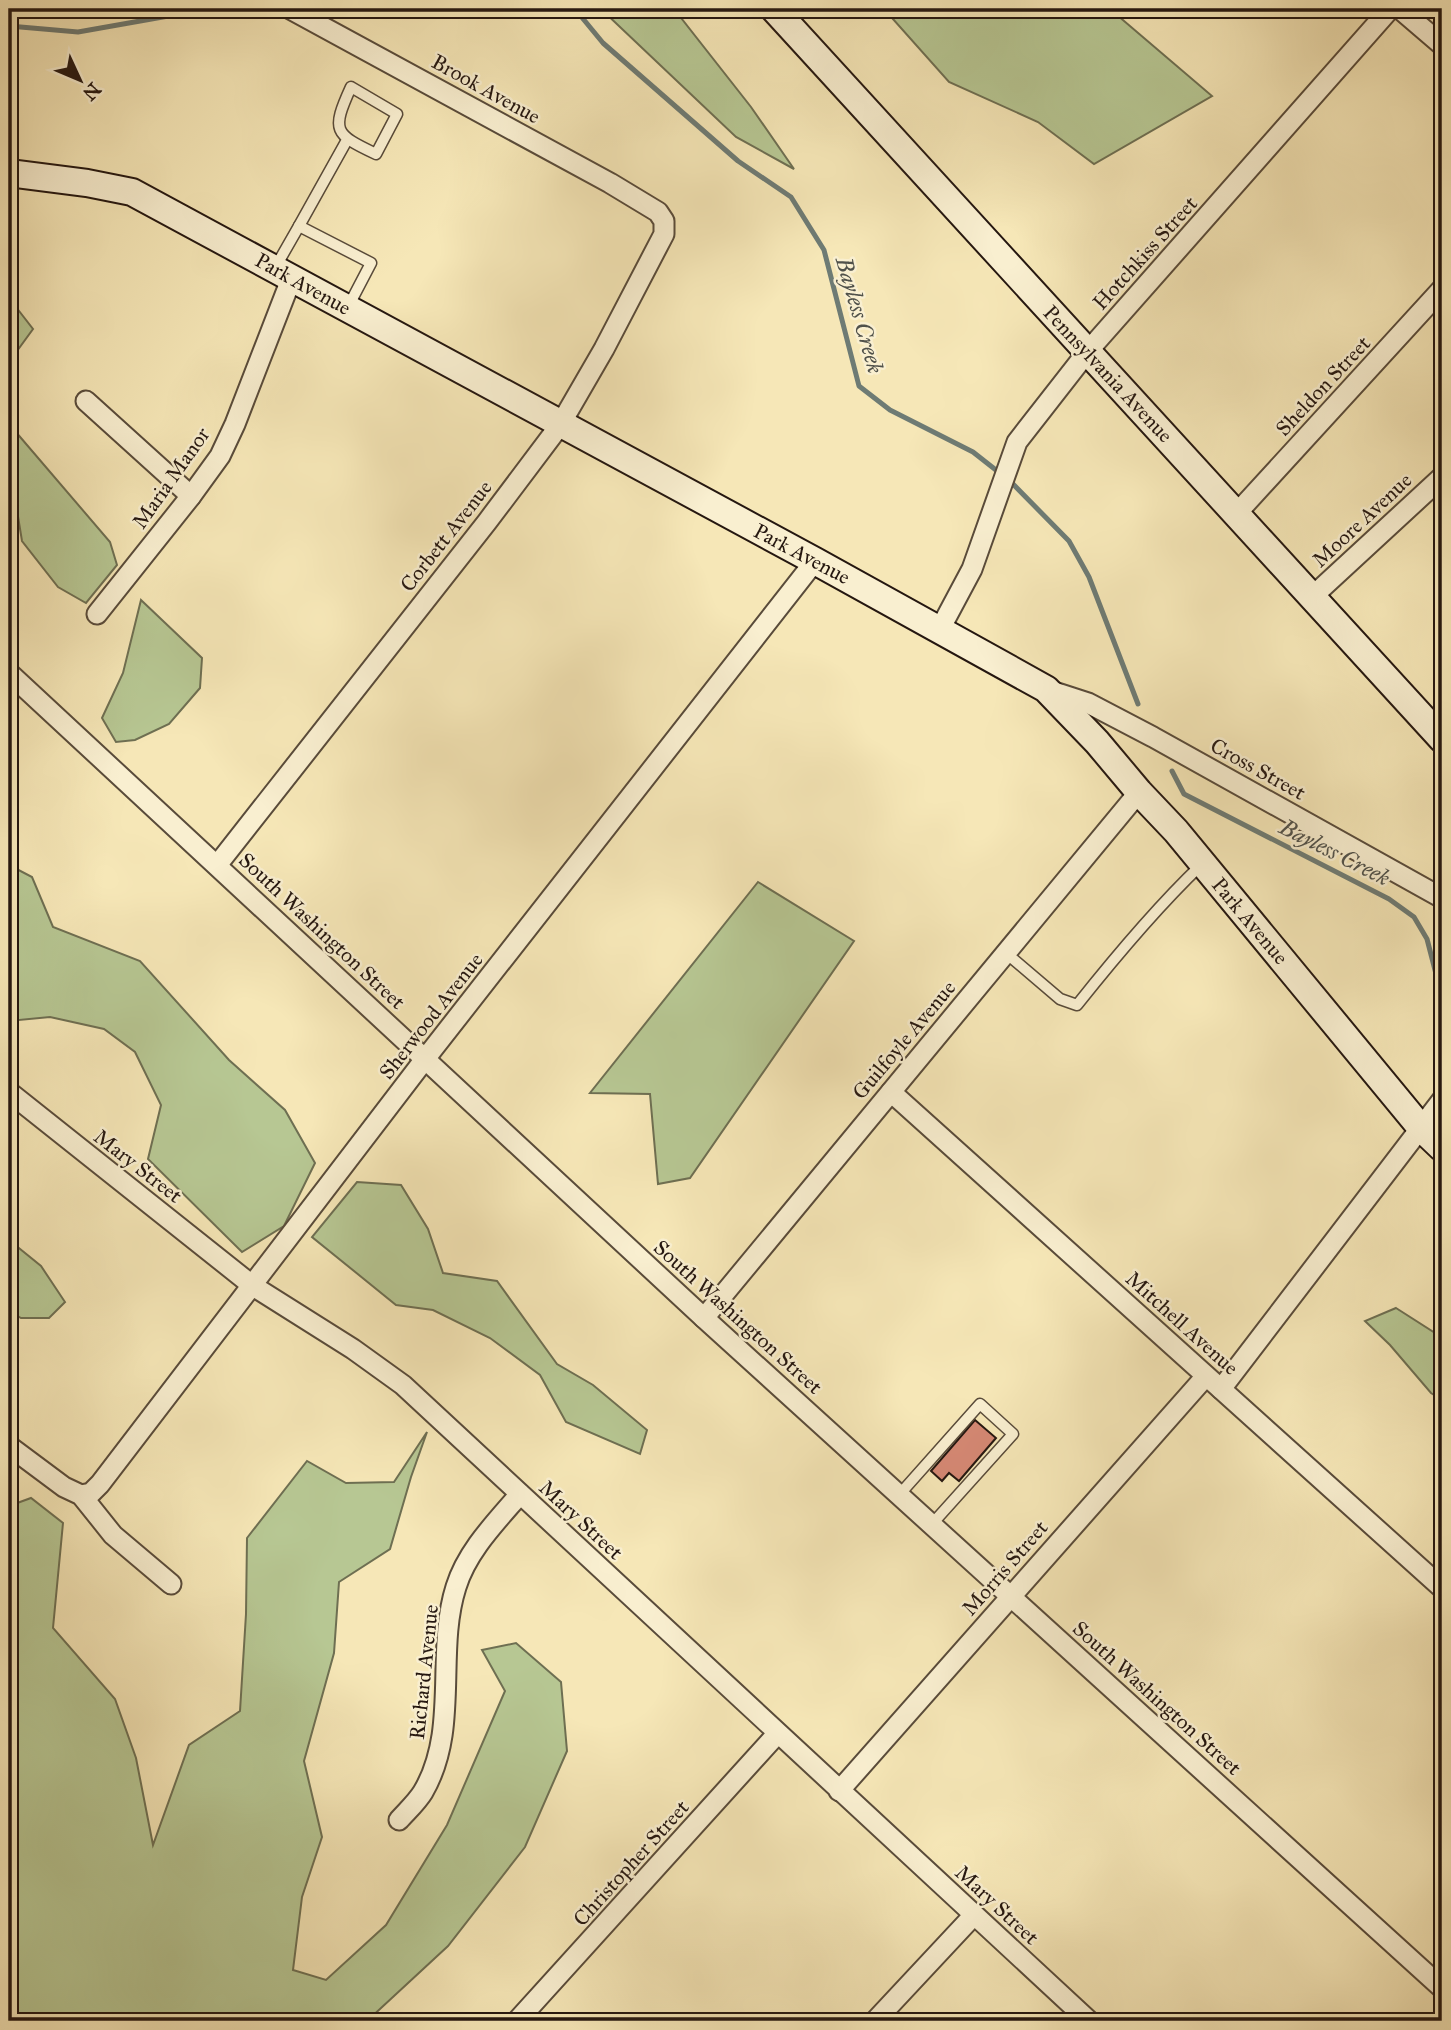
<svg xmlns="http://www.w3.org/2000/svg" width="1451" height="2030" font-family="'IM FELL Great Primer',serif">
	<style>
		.green { fill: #b7c793; stroke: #6e6f52; stroke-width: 2 }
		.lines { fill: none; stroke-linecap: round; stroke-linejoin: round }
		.stream { stroke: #6e7b74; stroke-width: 5 }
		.building { fill: #d58874; stroke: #251710; stroke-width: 2 }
		.lane-casing { stroke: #594b3a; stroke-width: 13 }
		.street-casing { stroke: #594b3a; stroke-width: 23 }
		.secondary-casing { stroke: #251710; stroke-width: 30 }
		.lane { stroke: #f9efd0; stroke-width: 10 }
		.street { stroke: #f9efd0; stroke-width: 19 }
		.secondary { stroke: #f9efd0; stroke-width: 26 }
		.labels { text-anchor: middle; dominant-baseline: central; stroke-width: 5; stroke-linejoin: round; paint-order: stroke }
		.street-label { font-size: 21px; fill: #251710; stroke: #f9efd0 }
		.water-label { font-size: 23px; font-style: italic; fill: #50514a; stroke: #f9efd0 }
	</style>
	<rect width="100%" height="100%" fill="#f6e7b7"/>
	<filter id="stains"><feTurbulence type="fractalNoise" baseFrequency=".00286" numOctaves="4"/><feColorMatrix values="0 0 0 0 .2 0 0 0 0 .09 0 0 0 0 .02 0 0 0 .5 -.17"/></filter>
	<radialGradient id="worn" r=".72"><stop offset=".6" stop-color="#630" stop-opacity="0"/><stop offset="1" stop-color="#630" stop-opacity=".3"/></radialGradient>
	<g class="green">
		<polygon points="601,9 674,9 751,107 794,169 736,137"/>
		<polygon points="884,9 1110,9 1212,96 1094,164 1038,122 949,82"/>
		<polygon points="9,298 33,329 9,362"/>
		<polygon points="9,424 110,542 117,565 86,603 58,587 22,541 14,492 9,480"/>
		<polygon points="141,600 202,658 200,688 169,724 135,740 116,742 102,718 123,673"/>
		<polygon points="9,865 32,877 53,927 140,961 229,1060 285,1110 315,1163 284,1226 242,1252 148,1159 161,1105 135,1052 104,1029 50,1017 9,1021"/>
		<polygon points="758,882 854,941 690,1178 658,1184 650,1094 590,1093"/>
		<polygon points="357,1182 401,1185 428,1229 443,1273 497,1281 557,1364 593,1385 647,1430 640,1454 566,1422 540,1375 490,1338 433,1310 396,1305 312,1237"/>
		<polygon points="9,1240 41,1266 65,1302 49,1318 21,1318 9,1311"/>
		<polygon points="1396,1308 1435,1333 1442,1344 1442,1400 1431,1393 1390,1345 1365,1321"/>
		<polygon points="427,1432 411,1477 390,1549 339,1582 334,1653 304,1761 322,1837 302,1897 293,1970 326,1980 386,1925 447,1825 505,1691 482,1650 516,1643 561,1682 567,1751 525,1847 448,1946 367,2021 9,2021 9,1506 31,1498 63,1523 53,1628 115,1699 136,1758 153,1845 189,1745 240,1711 246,1614 247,1538 307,1461 346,1483 394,1482"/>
	</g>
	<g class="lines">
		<g class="stream">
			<polyline points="575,9 603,43 738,161 791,197 824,250 859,386 890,410 973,452 1001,474"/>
			<polyline points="9,26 78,32 208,9"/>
			<polyline points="1009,480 1069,541 1089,577 1138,704"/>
			<polyline points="1172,771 1184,794 1389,899 1414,917 1427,939 1442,997"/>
		</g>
	</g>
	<polygon class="building" points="975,1420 996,1438 959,1481 949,1473 942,1481 931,1471"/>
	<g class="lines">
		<g class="lane-casing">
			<g id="lane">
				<path d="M351,87L397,114L376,154C334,134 331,131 351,87Z"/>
				<polyline points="299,226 347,140"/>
				<polyline points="275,268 299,226 371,263 348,307"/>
				<path d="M1006,953L1060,999L1077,1005C1116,956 1156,908 1201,865"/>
				<polyline points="899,1495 980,1404 1013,1434 932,1524"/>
			</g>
		</g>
		<g class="street-casing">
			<g id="street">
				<polyline points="1400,9 1442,45"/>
				<polyline points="86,401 191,496"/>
				<polyline points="1237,513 1442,289"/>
				<polyline points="1313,596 1442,477"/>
				<polyline points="97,614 191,496 220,456 235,424 292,277"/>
				<polyline points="940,629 972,569 1017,442 1088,351 1390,9"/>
				<polyline points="9,673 704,1318 1442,1988"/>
				<polyline points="1048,690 1088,703 1153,737 1442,898"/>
				<polyline points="218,864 487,522 560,425 604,349 664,234 664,221 658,212 610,183 290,9"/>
				<polyline points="9,1092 253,1286 353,1349 403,1385 1089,2021"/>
				<polyline points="891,1092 1442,1588"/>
				<polyline points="704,1318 1139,792"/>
				<polyline points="1221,1389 1442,1100"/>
				<polyline points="9,1446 64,1487 81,1495 113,1535 171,1584"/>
				<polyline points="81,1495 91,1493 100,1484 425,1059 815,561"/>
				<polyline points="839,1791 1206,1376"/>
				<path d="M399,1820C407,1811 417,1802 423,1792C460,1729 435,1653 456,1587C467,1551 496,1522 520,1494"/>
				<polyline points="517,2021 777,1734"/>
				<polyline points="875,2021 974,1915"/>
			</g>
		</g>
		<g class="secondary-casing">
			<g id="secondary">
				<polyline points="774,9 1442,739"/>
				<polyline points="9,173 87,183 132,192 815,561 1046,689 1097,742 1139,792 1176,831 1421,1128 1442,1148"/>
			</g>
		</g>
		<use href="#lane" class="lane"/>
		<use href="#street" class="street"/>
		<use href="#secondary" class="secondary"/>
	</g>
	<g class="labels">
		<g class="street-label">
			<text transform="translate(486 89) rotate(29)">Brook Avenue</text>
			<text transform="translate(1145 253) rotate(-48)">Hotchkiss Street</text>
			<text transform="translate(303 284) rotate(29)">Park Avenue</text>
			<text transform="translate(1108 374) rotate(47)">Pennsylvania Avenue</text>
			<text transform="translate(1323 386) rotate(-47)">Sheldon Street</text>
			<text transform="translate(171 478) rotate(-55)">Maria Manor</text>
			<text transform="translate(1362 520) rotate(-43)">Moore Avenue</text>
			<text transform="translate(446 536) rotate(-52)">Corbett Avenue</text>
			<text transform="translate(802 554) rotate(28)">Park Avenue</text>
			<text transform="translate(1258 769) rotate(29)">Cross Street</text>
			<text transform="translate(1250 921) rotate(50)">Park Avenue</text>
			<text transform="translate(322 931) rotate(43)">South Washington Street</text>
			<text transform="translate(431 1016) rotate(-52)">Sherwood Avenue</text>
			<text transform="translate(904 1040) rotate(-50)">Guilfoyle Avenue</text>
			<text transform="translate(138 1166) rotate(38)">Mary Street</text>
			<text transform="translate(738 1317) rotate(42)">South Washington Street</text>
			<text transform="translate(1182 1323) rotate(42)">Mitchell Avenue</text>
			<text transform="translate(581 1520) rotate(43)">Mary Street</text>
			<text transform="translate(1005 1568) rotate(-49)">Morris Street</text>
			<text transform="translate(424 1672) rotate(-84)">Richard Avenue</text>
			<text transform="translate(1157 1698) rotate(42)">South Washington Street</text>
			<text transform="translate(631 1863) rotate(-48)">Christopher Street</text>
			<text transform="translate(997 1905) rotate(43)">Mary Street</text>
		</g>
		<g class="water-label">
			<text transform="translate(860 315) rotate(74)">Bayless Creek</text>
			<text transform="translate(1335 852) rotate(27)">Bayless Creek</text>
		</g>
	</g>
	<rect width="1451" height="2030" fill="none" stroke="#f6e7b7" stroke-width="35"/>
	<rect x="10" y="10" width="1430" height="2009" fill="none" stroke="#251710" stroke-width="3.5"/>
	<rect x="18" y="18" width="1416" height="1995" fill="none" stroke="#251710" stroke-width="2"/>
	<g transform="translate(80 80) rotate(134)" stroke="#f9efd0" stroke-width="5" paint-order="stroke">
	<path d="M0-5L12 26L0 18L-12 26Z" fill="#251710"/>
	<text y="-10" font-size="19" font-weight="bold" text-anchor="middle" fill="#251710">N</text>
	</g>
	<rect width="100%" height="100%" filter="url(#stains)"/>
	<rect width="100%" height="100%" fill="url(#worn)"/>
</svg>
